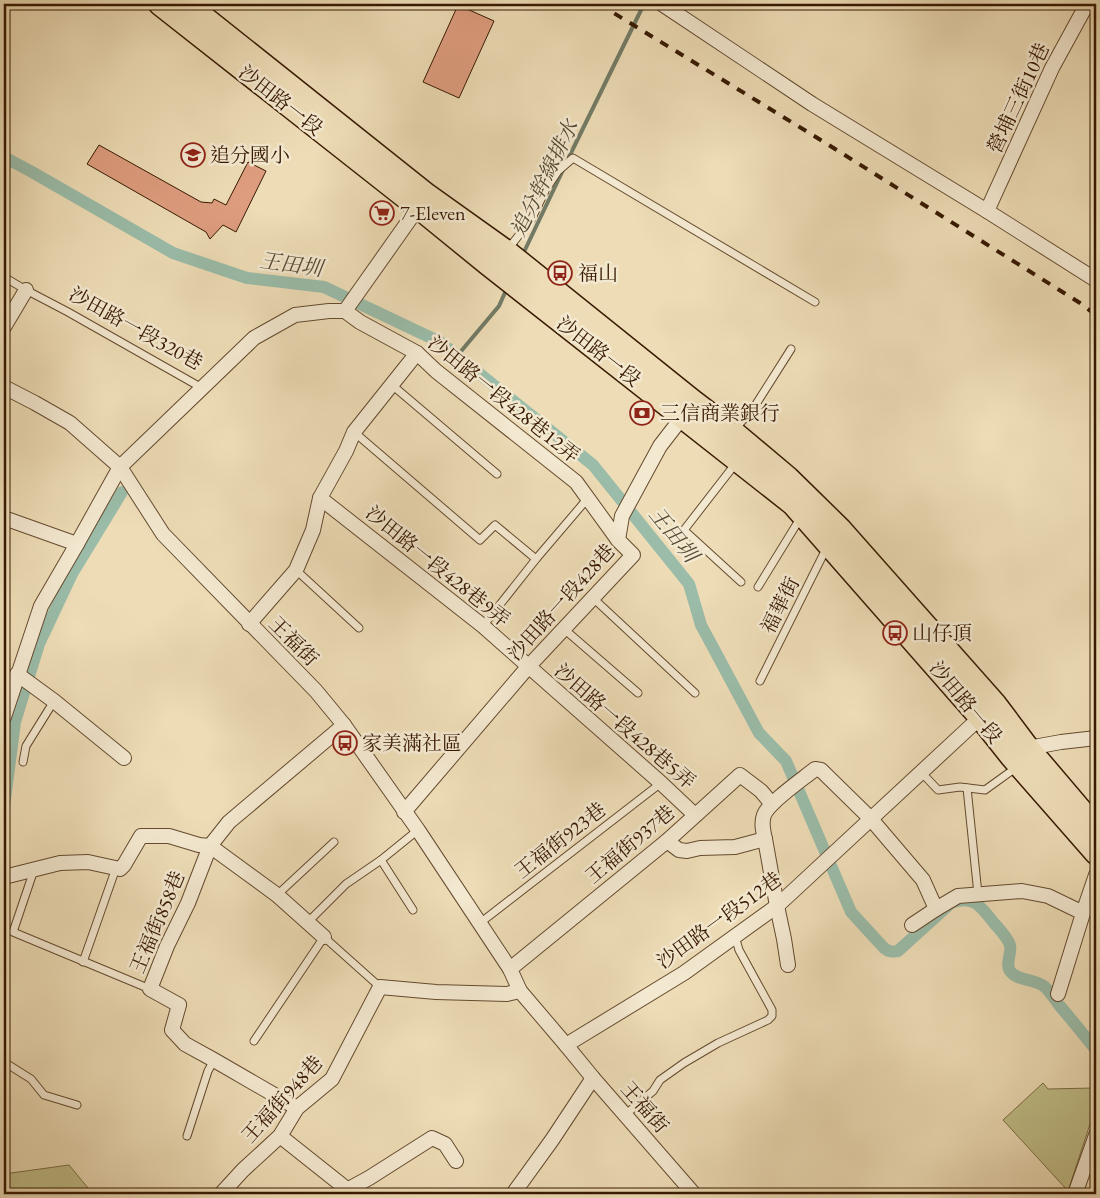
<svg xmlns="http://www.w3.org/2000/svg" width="1100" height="1198" font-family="'EB Garamond','Noto Serif TC',serif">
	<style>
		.green { fill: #c0be88; stroke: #7c6c44 }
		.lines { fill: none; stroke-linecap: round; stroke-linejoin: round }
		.stream { stroke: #727b66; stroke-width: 4 }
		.canal { stroke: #9abca9; stroke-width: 12 }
		.building { fill: #de9d7f; stroke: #371901 }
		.lane-casing { stroke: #644a2e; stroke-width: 9 }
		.street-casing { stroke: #644a2e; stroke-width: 16 }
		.primary-casing { stroke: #371901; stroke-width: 25 }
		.lane { stroke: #f3e8d0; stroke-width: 7 }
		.street { stroke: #f3e8d0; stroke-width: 14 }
		.primary { stroke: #eddcb6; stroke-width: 22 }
		.rail { stroke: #371901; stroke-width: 4; stroke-dasharray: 9 9; stroke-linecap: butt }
		.labels { text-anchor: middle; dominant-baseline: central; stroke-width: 5; stroke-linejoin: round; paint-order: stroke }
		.street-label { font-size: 20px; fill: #371901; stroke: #f3e8d0 }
		.poi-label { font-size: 20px; fill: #371901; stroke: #f3e8d0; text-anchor: start }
		.water-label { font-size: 21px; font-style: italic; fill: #554a33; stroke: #f3e8d0 }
	</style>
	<rect width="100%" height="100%" fill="#eddcb6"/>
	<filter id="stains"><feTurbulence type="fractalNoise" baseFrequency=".004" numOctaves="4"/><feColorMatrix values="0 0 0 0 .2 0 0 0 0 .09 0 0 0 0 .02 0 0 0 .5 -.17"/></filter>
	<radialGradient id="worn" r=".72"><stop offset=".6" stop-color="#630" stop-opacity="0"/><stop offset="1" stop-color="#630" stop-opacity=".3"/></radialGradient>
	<g class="green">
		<polygon points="1043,1083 1048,1089 1094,1088 1096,1091 1096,1106 1068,1191 1003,1120"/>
		<polygon points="69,1165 93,1194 4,1194 4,1174"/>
	</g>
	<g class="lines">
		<g class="stream">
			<polyline points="568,159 644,4"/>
			<polyline points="523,254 564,168"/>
			<polyline points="457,356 499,306 507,288"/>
		</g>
		<g class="canal">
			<path d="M4,157L32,172L173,253L247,278L324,287L440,342L593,465L689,584L701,625L759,733L786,761L851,912L884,948C889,952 892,952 898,951L951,903C974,894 981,907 994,923C1000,930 1007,937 1010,945C1012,954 1005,963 1010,971C1018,982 1035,978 1045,987C1050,992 1055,999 1059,1005C1072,1020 1084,1035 1096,1050"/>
			<polyline points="4,807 15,722 39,644 72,574 122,492"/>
		</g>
	</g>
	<g class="building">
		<polygon points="458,5 494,21 459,98 423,82"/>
		<polygon points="99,145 201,202 212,203 214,199 226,205 248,162 266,171 236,232 223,225 210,239 206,232 87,164"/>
	</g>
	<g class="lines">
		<g class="lane-casing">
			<g id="lane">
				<polyline points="508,249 531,220 546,189 558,171 573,158 815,302"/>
				<polyline points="4,277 26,290 68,312 202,388"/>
				<polyline points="392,385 497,474"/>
				<polyline points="734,430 753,409 791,349"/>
				<polyline points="354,432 480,540 495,525 536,559"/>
				<polyline points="736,463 684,530 741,582"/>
				<polyline points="296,570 359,628"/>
				<polyline points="758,587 801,517"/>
				<polyline points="593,598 695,693"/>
				<polyline points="483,626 536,559 588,498"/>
				<polyline points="564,629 638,693"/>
				<polyline points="760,681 827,547"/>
				<polyline points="23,762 26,746 54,701"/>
				<polyline points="921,772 938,790 960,787 985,790 1017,767"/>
				<polyline points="967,788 978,894"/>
				<polyline points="381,860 413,910"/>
				<polyline points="34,870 13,932 150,989"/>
				<polyline points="277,895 334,842"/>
				<polyline points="308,922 346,884 381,860 418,830"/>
				<polyline points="480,923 661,783"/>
				<polyline points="83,962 116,868"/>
				<polyline points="254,1041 324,937 380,987"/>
				<polyline points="4,1062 31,1079 44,1095 77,1105"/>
				<polyline points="625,1115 653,1091 660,1080 684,1063 718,1043 768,1020 772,1016 772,1010 739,950 735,936"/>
				<polyline points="187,1136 208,1071 214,1060"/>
			</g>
		</g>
		<g class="street-casing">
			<g id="street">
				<polyline points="662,4 812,104 987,211 1096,280"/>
				<polyline points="987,211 1052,68 1087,4"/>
				<polyline points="345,311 360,322 417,353 436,371 576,482 618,540"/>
				<polyline points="4,327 26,290"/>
				<polyline points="4,387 35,403 70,423 120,467 163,534 316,691 344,725 418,830 510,969 520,991 566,1045 593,1078 694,1194"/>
				<polyline points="320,498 483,626 661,783 695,815"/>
				<polyline points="4,518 77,544"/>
				<polyline points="249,624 296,570 313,530 320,498 346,451 354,432 417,353"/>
				<polyline points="17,674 54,701 124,758"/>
				<polyline points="4,717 41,606 77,544 120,467 254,338 295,315 329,311 345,311 422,202"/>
				<polyline points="1023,750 1028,748 1061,742 1096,738"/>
				<polyline points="404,812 528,667 633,555 618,540 622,516 660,446 687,411"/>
				<path d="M765,839C763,831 761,823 764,815C769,802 803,779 815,769L821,770L871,819L923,880L936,909L912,925"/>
				<polyline points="667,841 679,850 687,851 700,848 735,847 765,839 777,906 784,939 788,965"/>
				<polyline points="4,877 60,863 88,862 120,869 124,865 141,836 169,836 199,845 210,846 277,895 324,937"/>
				<polyline points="936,909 958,896 1022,891 1048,896 1077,910 1084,910"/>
				<polyline points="510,969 667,841 740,775 761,791 772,804"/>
				<polyline points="1058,994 1084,910 1096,875"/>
				<polyline points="566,1045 684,973 777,906 985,713"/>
				<polyline points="297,1108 214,1060 185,1044 172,1030 179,1005 150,989 167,946 188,903 210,846 229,822 344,725"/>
				<polyline points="280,1136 353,1194"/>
				<polyline points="221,1194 243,1170 280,1136 297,1108 332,1079 380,987 436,992 507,994 520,991"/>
				<polyline points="344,1194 347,1190 369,1178 432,1138 445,1144 456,1161"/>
				<polyline points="513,1194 552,1140 593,1078"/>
				<polyline points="1075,1194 1096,1135"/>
			</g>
		</g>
		<g class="primary-casing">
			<g id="primary">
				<polyline points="160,4 418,207 488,264 793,504 980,717 1011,756 1096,853"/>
				<polyline points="187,4 427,195 507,252 694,402 732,431 788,478 840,529 995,704 1028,748 1096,828"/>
			</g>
		</g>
		<use href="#lane" class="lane"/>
		<use href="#street" class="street"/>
		<use href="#primary" class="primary"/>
		<polyline class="rail" points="599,4 824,142 1080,303 1096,315"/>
	</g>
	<defs>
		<g id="school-ring" transform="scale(1.25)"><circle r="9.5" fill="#f3e8d0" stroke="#8f2418" stroke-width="1.5"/><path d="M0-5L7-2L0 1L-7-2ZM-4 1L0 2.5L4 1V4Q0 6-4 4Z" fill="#8f2418"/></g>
		<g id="supermarket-ring" transform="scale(1.25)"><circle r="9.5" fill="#f3e8d0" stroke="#8f2418" stroke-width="1.5"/><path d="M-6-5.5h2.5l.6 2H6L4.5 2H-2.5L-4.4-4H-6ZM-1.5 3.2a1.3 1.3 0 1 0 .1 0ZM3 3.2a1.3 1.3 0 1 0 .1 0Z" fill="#8f2418"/></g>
		<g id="bus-ring" transform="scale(1.25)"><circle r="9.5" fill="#f3e8d0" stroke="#8f2418" stroke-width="1.5"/><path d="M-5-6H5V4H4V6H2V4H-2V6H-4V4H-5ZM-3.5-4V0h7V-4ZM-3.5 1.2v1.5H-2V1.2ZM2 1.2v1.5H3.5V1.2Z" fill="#8f2418"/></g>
		<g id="bank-ring" transform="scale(1.25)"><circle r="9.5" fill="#f3e8d0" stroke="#8f2418" stroke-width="1.5"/><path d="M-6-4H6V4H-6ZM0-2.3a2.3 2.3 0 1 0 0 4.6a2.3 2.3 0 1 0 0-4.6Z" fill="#8f2418"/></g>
	</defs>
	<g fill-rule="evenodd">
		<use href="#school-ring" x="193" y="155"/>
		<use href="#supermarket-ring" x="382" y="213"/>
		<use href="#bus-ring" x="560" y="273"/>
		<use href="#bank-ring" x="642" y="413"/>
		<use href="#bus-ring" x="895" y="633"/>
		<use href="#bus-ring" x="345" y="743"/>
	</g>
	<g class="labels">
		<g class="street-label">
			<text transform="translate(1018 98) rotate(-65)">營埔三街10巷</text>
			<text transform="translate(281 100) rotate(38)">沙田路一段</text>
			<text transform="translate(136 328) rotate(29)">沙田路一段320巷</text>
			<text transform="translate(599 351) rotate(38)">沙田路一段</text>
			<text transform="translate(504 399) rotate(39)">沙田路一段428巷12弄</text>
			<text transform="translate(438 566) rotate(39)">沙田路一段428巷9弄</text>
			<text transform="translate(561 602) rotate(-48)">沙田路一段428巷</text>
			<text transform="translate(780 605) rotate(-63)">福華街</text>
			<text transform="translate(294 641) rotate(45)">王福街</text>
			<text transform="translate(966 702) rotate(50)">沙田路一段</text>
			<text transform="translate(625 726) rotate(41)">沙田路一段428巷5弄</text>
			<text transform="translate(560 840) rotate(-38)">王福街923巷</text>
			<text transform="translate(630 844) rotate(-40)">王福街937巷</text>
			<text transform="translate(719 920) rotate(-36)">沙田路一段512巷</text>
			<text transform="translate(157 922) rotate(-67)">王福街858巷</text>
			<text transform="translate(282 1099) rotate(-48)">王福街948巷</text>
			<text transform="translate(645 1107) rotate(49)">王福街</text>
		</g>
		<g class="poi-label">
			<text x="210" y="155">追分國小</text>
			<text x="400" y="213">7-Eleven</text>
			<text x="578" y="273">福山</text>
			<text x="660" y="413">三信商業銀行</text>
			<text x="912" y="633">山仔頂</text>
			<text x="362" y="743">家美滿社區</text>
		</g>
		<g class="water-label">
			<text transform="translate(544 178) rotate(-64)">追分幹線排水</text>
			<text transform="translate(291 264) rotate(8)">王田圳</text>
			<text transform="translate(674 534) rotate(51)">王田圳</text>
		</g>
	</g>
	<rect width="1100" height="1198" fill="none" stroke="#eddcb6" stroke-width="20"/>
	<rect x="5" y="5" width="1090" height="1188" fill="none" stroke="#371901" stroke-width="2.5"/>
	<rect x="10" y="10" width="1080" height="1178" fill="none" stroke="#371901"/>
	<rect width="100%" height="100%" filter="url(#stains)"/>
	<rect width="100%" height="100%" fill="url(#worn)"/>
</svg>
